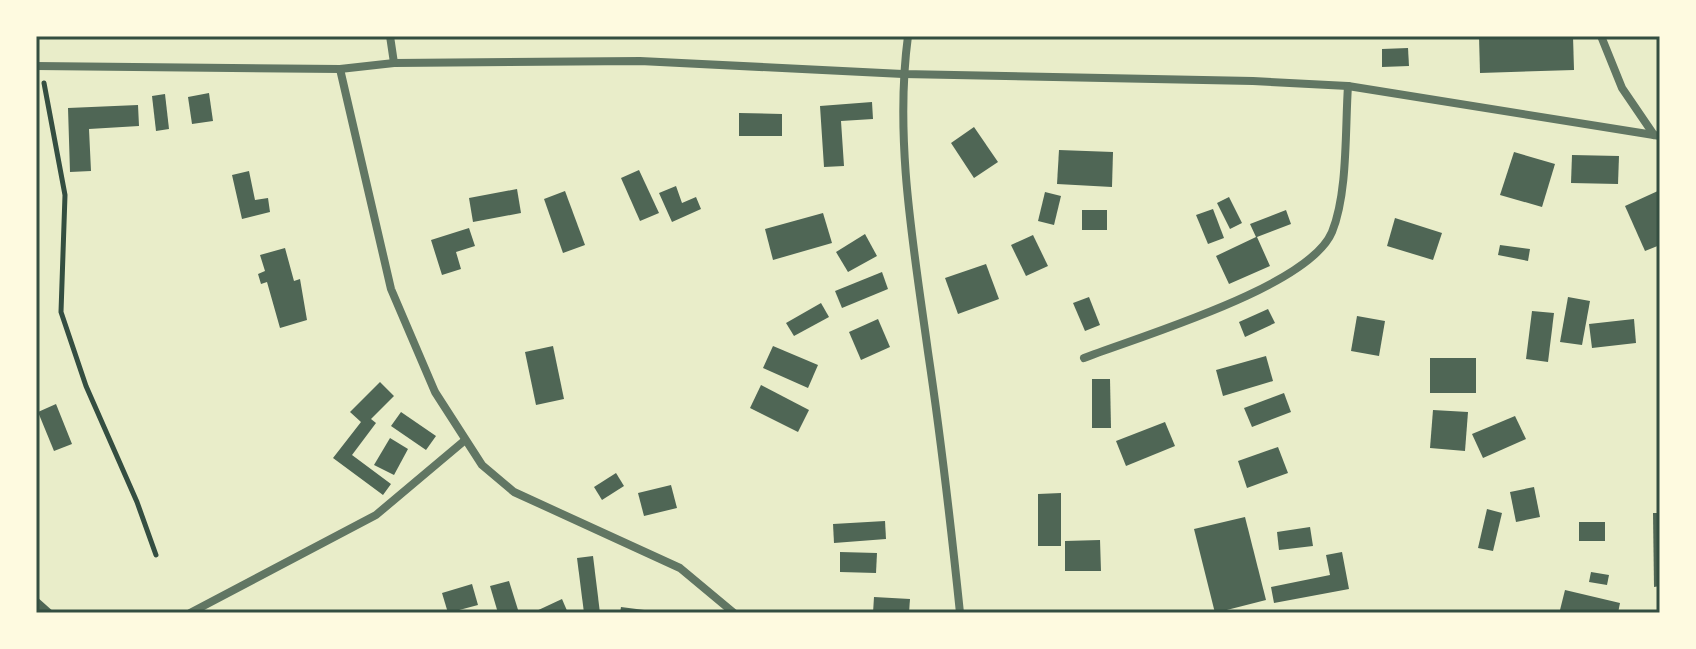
<svg xmlns="http://www.w3.org/2000/svg" width="1696" height="649" font-family="'Nunito Sans',sans-serif">
	<style>
		.building { fill: #4f6655 }
		.lines { fill: none; stroke-linecap: round; stroke-linejoin: round }
		.path { stroke: #344e41; stroke-width: 5 }
		.minor { stroke: #617663; stroke-width: 8 }
		.neatline { fill: none; stroke: #344e41; stroke-width: 3 }
	</style>
	<rect width="100%" height="100%" fill="#e9edc9"/>
	<g class="building">
		<polygon points="1479,36 1573,36 1574,70 1480,73"/>
		<polygon points="1408,48 1409,66 1382,67 1382,49"/>
		<polygon points="209,93 213,121 192,124 188,97"/>
		<polygon points="165,94 169,129 156,131 152,96"/>
		<polygon points="872,102 873,119 841,121 844,166 824,167 820,106"/>
		<polygon points="138,105 139,126 89,129 91,171 70,172 68,108"/>
		<polygon points="739,113 782,114 782,136 739,136"/>
		<polygon points="974,127 998,162 974,178 951,143"/>
		<polygon points="1059,150 1113,152 1112,187 1057,184"/>
		<polygon points="1514,152 1555,164 1542,207 1500,195"/>
		<polygon points="1572,155 1619,156 1618,184 1571,183"/>
		<polygon points="639,170 659,213 640,221 621,178"/>
		<polygon points="249,171 255,200 268,198 270,212 242,219 232,175"/>
		<polygon points="676,186 682,203 696,197 701,209 672,222 659,193"/>
		<polygon points="517,189 521,213 473,222 469,198"/>
		<polygon points="1660,190 1660,245 1645,251 1625,206"/>
		<polygon points="565,191 585,245 563,253 544,199"/>
		<polygon points="1045,192 1061,196 1054,225 1038,221"/>
		<polygon points="1229,197 1242,223 1230,229 1217,203"/>
		<polygon points="1213,209 1224,238 1208,244 1196,215"/>
		<rect x="1082" y="210" width="25" height="20"/>
		<polygon points="1286,210 1291,224 1257,237 1270,266 1229,284 1216,256 1256,237 1250,224"/>
		<polygon points="823,213 832,243 773,260 765,229"/>
		<polygon points="1395,218 1442,233 1433,260 1387,246"/>
		<polygon points="469,228 475,246 456,252 461,269 442,275 431,240"/>
		<polygon points="865,234 877,256 848,272 836,252"/>
		<polygon points="1033,235 1048,266 1026,276 1011,245"/>
		<polygon points="1500,245 1530,249 1528,261 1498,255"/>
		<polygon points="285,248 294,281 300,279 307,320 280,328 267,282 261,284 258,274 265,271 260,255"/>
		<polygon points="986,264 999,299 958,314 945,278"/>
		<polygon points="882,272 888,289 842,308 835,291"/>
		<polygon points="1089,297 1100,325 1085,331 1073,303"/>
		<polygon points="1568,297 1590,301 1582,345 1560,342"/>
		<polygon points="821,303 829,317 794,336 786,323"/>
		<polygon points="1268,309 1275,323 1245,337 1239,322"/>
		<polygon points="1532,311 1554,313 1548,362 1526,359"/>
		<polygon points="1357,316 1385,321 1379,356 1351,351"/>
		<polygon points="878,319 890,347 861,360 849,332"/>
		<polygon points="1634,319 1636,343 1592,348 1589,324"/>
		<polygon points="553,346 564,399 536,405 525,352"/>
		<polygon points="773,346 818,365 808,388 763,368"/>
		<polygon points="1266,356 1273,381 1223,396 1216,370"/>
		<rect x="1430" y="358" width="46" height="35"/>
		<polygon points="1092,379 1110,379 1111,428 1092,428"/>
		<polygon points="380,382 394,396 371,419 376,423 352,455 391,484 383,495 333,458 361,422 350,412"/>
		<polygon points="761,385 809,410 798,432 750,408"/>
		<polygon points="1284,393 1291,412 1252,427 1244,408"/>
		<polygon points="56,404 72,444 54,451 38,412"/>
		<polygon points="1433,410 1468,412 1465,451 1430,448"/>
		<polygon points="401,412 436,436 426,450 391,426"/>
		<polygon points="1515,416 1526,439 1483,458 1472,434"/>
		<polygon points="1165,422 1175,446 1126,466 1116,441"/>
		<polygon points="390,438 408,449 394,475 374,465"/>
		<polygon points="1278,447 1288,473 1247,488 1238,461"/>
		<polygon points="616,473 624,486 602,500 594,487"/>
		<polygon points="671,485 677,508 644,516 638,493"/>
		<polygon points="1534,487 1540,517 1516,522 1510,492"/>
		<polygon points="1061,493 1061,546 1038,546 1038,494"/>
		<polygon points="1487,509 1502,513 1493,551 1478,548"/>
		<polygon points="1653,513 1660,513 1660,586 1654,587"/>
		<polygon points="1245,517 1266,600 1215,613 1194,529"/>
		<polygon points="885,521 886,539 834,543 833,524"/>
		<rect x="1579" y="522" width="26" height="19"/>
		<polygon points="1310,527 1313,546 1279,550 1277,532"/>
		<polygon points="1100,540 1101,571 1065,571 1065,541"/>
		<polygon points="840,552 877,553 876,573 840,572"/>
		<polygon points="1342,552 1349,589 1274,603 1271,587 1330,575 1326,555"/>
		<polygon points="593,556 600,613 584,613 577,558"/>
		<polygon points="1591,572 1609,575 1607,585 1589,582"/>
		<polygon points="509,581 519,613 498,613 490,586"/>
		<polygon points="472,584 478,605 448,613 442,593"/>
		<polygon points="1565,590 1620,603 1618,613 1560,610"/>
		<polygon points="37,597 55,613 36,613"/>
		<polygon points="874,597 910,599 909,613 873,613"/>
		<polygon points="562,599 568,613 532,613"/>
		<polygon points="621,607 652,611 651,613 620,613"/>
	</g>
	<g class="lines">
		<polyline class="path" points="44,83 65,195 61,312 86,386 137,502 156,555"/>
		<g class="minor">
			<polyline points="390,36 394,63"/>
			<path d="M908,36C894,140 914,249 928,352C941,439 951,526 960,613"/>
			<polyline points="1601,36 1622,88 1654,135"/>
			<polyline points="36,66 340,69 394,63 640,61 903,74 1253,81 1348,86 1660,136"/>
			<polyline points="340,69 391,289 435,392 482,465 514,492 680,568 734,613"/>
			<path d="M1084,358C1141,336 1309,287 1332,232C1348,193 1345,129 1348,86"/>
			<polyline points="190,613 376,515 464,441"/>
		</g>
	</g>
	<rect width="1696" height="649" fill="none" stroke="#fefae0" stroke-width="76"/>
	<rect x="38" y="38" width="1620" height="573" class="neatline"/>
</svg>
